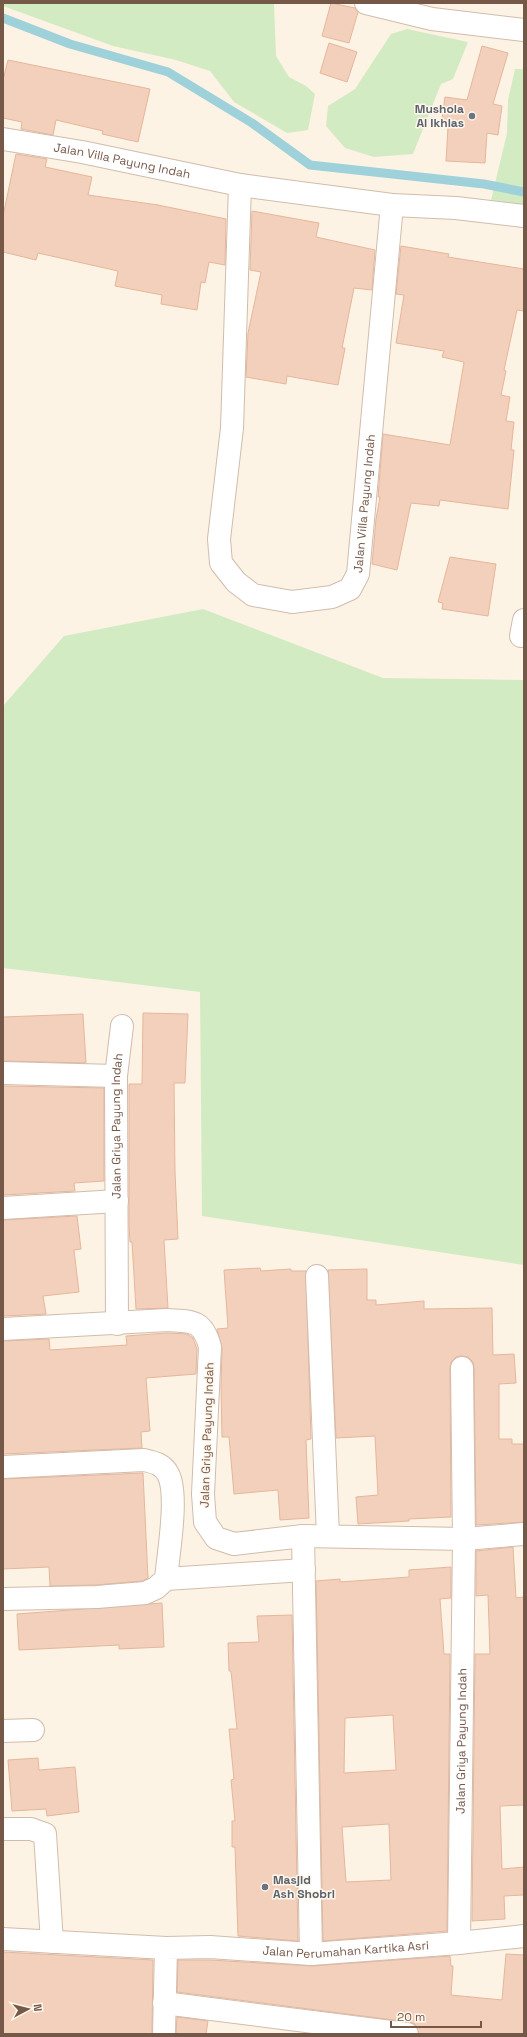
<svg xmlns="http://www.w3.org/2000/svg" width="527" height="2037" font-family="'Space Grotesk',sans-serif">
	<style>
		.green { fill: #d3ebc2 }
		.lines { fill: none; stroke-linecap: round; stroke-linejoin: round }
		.stream { stroke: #9ed1d9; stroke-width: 9 }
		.building { fill: #f3d0bb; stroke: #e6b69b; fill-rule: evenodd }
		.minor-casing { stroke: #d1bcad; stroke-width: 24 }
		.minor { stroke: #fff; stroke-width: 22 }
		.worship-dot { fill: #6b7280; stroke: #fff7eb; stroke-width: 1.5 }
		.labels { text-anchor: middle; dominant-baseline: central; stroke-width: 3; stroke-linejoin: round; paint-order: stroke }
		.worship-label { font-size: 12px; font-weight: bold; fill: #5b616d; stroke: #fff7eb; text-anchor: end }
		.street-label { font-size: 12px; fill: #765849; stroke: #fff7eb }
	</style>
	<rect width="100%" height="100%" fill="#fdf3e4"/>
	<g class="green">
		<polygon points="3,3 274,3 276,56 289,77 306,86 315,94 308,130 287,133 234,102 210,71 176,60 113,46 3,6"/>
		<polygon points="407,29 468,42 453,79 441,84 413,154 374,157 345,148 326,126 328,106 355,89 391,34"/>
		<polygon points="515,69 524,69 524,205 491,200 507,133 508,100"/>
		<polygon points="203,609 383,678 524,680 524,1265 202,1216 200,992 3,968 3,706 64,636"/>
	</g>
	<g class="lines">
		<polyline class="stream" points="3,18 70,44 168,72 252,123 310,165 484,184 524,192"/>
	</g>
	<g class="building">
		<polygon points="331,3 355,8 358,12 349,43 322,36"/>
		<polygon points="329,43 357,52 347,82 320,73"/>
		<polygon points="482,46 508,53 493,104 502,106 498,135 487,133 485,163 446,161 448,127 441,126 445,97 467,100"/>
		<polygon points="8,60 150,89 138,142 102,134 103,131 56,120 53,135 21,129 22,122 3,118 3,80"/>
		<polygon points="16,154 47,159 45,167 92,177 88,195 158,205 226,219 225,265 209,262 205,283 201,282 197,310 161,304 162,295 115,286 118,271 38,253 36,260 3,252 3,216"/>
		<polygon points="252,211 319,223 316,237 375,250 372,290 354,288 342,348 345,348 338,385 287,376 286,384 246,377 248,333 261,272 250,270"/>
		<polygon points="401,246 449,254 448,257 524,269 524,311 517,310 504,370 506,371 501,395 510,397 506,421 514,422 511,450 514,450 508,509 440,500 439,506 411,503 397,570 372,564 376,519 380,497 378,497 383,434 450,445 464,362 442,357 444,351 396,343 404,295 396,294"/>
		<polygon points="450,557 496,564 488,616 442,609 443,603 438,602"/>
		<polygon points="143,1013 188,1014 185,1083 174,1083 175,1172 178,1239 164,1240 168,1308 136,1309 132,1242 130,1242 129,1225 129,1084 142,1084"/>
		<polygon points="83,1014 86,1063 3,1061 3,1017"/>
		<polygon points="3,1086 104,1088 104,1181 74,1183 75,1191 3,1195"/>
		<polygon points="77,1216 81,1249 74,1250 79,1292 43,1296 46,1314 3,1316 3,1220"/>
		<polygon points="260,1268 261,1271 291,1269 291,1271 306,1271 311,1439 306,1440 309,1518 280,1520 278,1490 234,1494 229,1437 222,1437 221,1387 222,1348 217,1329 228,1328 224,1270"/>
		<polygon points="367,1269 367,1300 376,1300 376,1305 424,1301 424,1309 492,1308 493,1355 514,1354 516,1383 499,1384 499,1439 512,1439 512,1444 524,1444 524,1522 476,1525 474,1368 473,1362 468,1357 461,1356 456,1357 451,1362 450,1368 451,1517 409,1519 409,1521 358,1524 356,1497 378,1495 375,1436 336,1438 328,1270"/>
		<polygon points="167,1333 187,1334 193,1338 197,1349 196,1374 146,1378 150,1431 141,1432 142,1448 3,1454 3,1341 49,1339 50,1350 127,1345 126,1336"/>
		<polygon points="143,1473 148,1578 142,1581 96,1585 50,1586 49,1567 3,1569 3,1479"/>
		<polygon points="513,1547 516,1598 524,1597 524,1805 500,1806 502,1869 524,1867 524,1895 504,1896 505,1919 472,1921 475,1654 490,1654 488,1595 476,1596 476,1551"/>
		<path d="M451,1567V1598L440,1599L444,1654H450L447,1931L323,1941L316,1581L340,1579V1582L409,1577V1570ZM393,1715L396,1770L344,1773L345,1718ZM389,1824L391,1880L346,1882L342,1827Z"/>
		<polygon points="162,1603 164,1647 119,1649 119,1645 19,1650 17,1614"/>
		<polygon points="292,1615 298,1941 238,1936 235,1847 232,1847 232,1821 235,1821 231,1780 234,1779 229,1729 237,1729 231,1671 229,1671 228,1643 259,1642 257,1616"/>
		<polygon points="38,1758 39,1770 75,1767 79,1812 47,1816 46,1809 12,1811 8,1760"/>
		<polygon points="3,1952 153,1960 152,2034 3,2034"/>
		<polygon points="506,1954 524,1955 524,2034 419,2034 415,2024 409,2022 177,1992 178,1960 210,1960 312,1966 450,1956 451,1966 453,1966 451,1995 502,2000"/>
		<polygon points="177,2017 208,2021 206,2034 176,2034"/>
	</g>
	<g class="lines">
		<g class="minor-casing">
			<g id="minor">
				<polyline points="366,3 432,19 524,30"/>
				<path id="s1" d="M3,139L82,152L240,185L392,205L456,208L524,216"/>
				<path id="s2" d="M240,185L232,428L219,539L221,563L236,582L253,595L292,602L332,597L350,589L358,574L392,205"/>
				<polyline points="521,636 524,620"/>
				<polyline points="3,1073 116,1076"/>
				<polyline points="3,1208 117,1201"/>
				<polyline points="317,1276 328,1536"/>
				<path id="s3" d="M117,1324L116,1076L122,1026"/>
				<path d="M3,1329L167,1320C192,1321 203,1320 210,1347L203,1494L205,1522L216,1538L234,1544L303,1536L464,1539L524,1534"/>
				<path d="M3,1467L144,1460C153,1462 163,1464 168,1474C179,1494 168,1555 166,1579L156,1588L145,1593L97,1597L3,1599"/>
				<polyline points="303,1536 311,1954"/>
				<polyline points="166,1579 304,1570"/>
				<polyline points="3,1731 33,1730"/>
				<polyline points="3,1829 31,1829 45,1834 52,1942"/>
				<polyline points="3,1939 166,1948"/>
				<path id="s4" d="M459,1943L464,1539L462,1368"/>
				<polyline points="164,2003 407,2034"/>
				<path id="s5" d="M164,2034L166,1948L210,1947L311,1954L459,1943L524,1936"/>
			</g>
		</g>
		<use href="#minor" class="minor"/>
	</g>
	<g class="worship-dot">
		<circle cx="472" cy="116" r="4"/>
		<circle cx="265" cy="1887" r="4"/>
	</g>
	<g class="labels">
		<g class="worship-label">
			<text x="464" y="109">Mushola<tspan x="464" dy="14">Al Ikhlas</tspan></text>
			<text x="273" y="1880" text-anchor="start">Masjid<tspan x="273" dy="14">Ash Shobri</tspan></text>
		</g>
		<g class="street-label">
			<text stroke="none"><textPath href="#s1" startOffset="121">Jalan Villa Payung Indah</textPath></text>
			<text stroke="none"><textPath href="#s2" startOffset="612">Jalan Villa Payung Indah</textPath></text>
			<text stroke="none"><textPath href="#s3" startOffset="198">Jalan Griya Payung Indah</textPath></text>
			<text transform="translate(207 1435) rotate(-88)">Jalan Griya Payung Indah</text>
			<text stroke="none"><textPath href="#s4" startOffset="202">Jalan Griya Payung Indah</textPath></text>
			<text stroke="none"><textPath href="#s5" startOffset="266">Jalan Perumahan Kartika Asri</textPath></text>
		</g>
	</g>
	<rect width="527" height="2037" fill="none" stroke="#765849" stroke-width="8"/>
	<g transform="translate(28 2009) rotate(83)" stroke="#fff7eb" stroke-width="3" paint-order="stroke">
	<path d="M0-3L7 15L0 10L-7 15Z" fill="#765849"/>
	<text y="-6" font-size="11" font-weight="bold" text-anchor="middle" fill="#765849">N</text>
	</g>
	<path d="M391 2021v6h90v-6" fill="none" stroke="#765849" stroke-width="2"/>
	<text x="397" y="2021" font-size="12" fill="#765849" stroke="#fff7eb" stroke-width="3" paint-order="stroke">20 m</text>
</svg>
